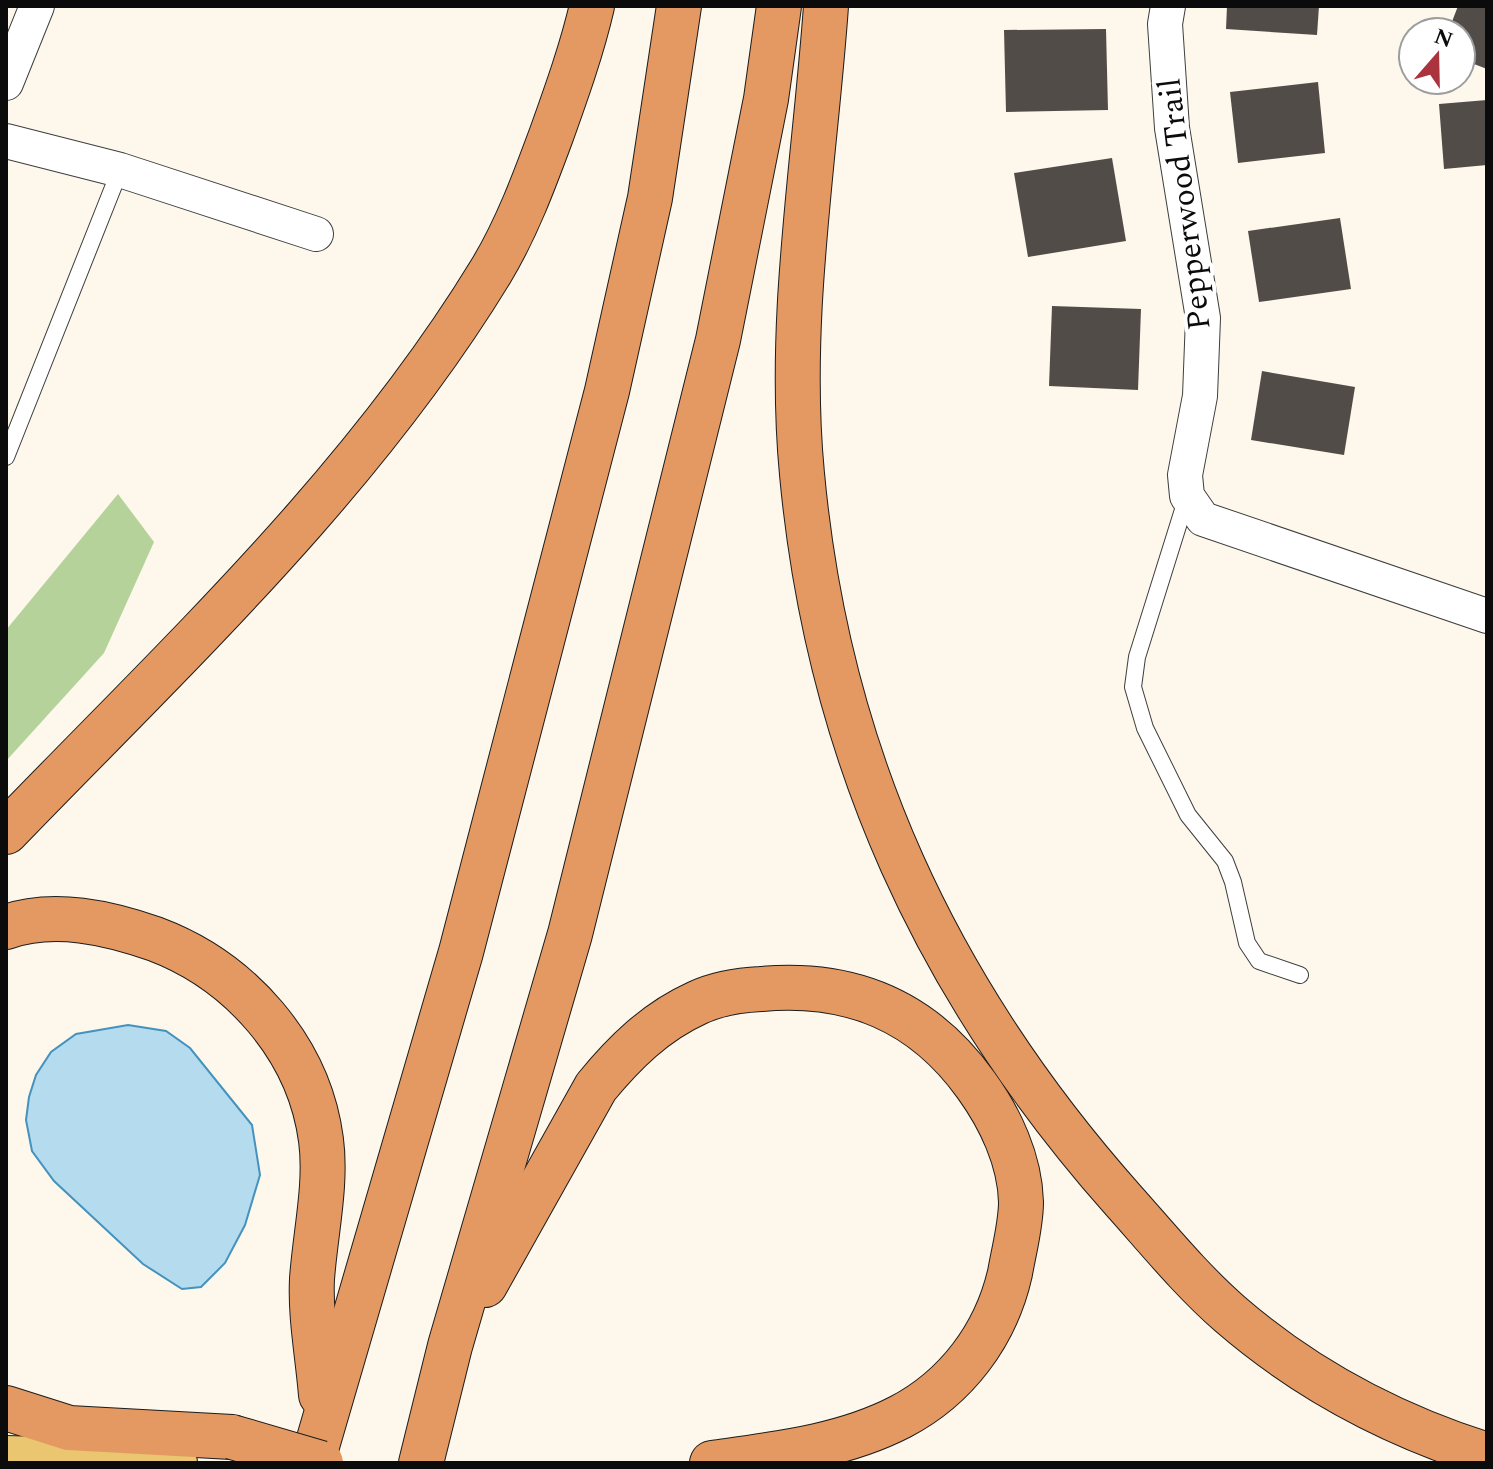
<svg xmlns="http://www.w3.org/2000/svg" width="1493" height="1469" font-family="Spectral,serif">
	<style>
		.forest { fill: #b5d29a }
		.water { fill: #b5dbee; stroke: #4492bd; stroke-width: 2 }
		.building { fill: #524c48 }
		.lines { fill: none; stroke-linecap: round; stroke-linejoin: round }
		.lane-casing { stroke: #3e3e3e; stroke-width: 18 }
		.street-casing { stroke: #3e3e3e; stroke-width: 36 }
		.primary-casing { stroke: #1c1c1c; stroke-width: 46 }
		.highway-casing { stroke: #1c1c1c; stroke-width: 46 }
		.lane { stroke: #fff; stroke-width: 16 }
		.street { stroke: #fff; stroke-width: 34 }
		.primary { stroke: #e9c66f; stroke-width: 44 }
		.highway { stroke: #e49862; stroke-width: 44 }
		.highway-bridge-casing { stroke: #1c1c1c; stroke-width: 46; stroke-linecap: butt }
		.highway-bridge { stroke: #e49862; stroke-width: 44 }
		.labels { text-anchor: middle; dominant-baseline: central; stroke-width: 8; stroke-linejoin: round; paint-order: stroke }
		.street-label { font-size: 32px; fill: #0b0b0b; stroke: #fff }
	</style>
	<rect width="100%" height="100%" fill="#fdf8eb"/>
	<polygon class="forest" points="118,494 154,542 104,653 6,761 6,630"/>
	<polygon class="water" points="128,1025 166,1031 190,1048 252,1125 260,1175 245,1225 225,1263 201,1287 182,1289 143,1264 54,1181 32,1151 26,1120 29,1097 36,1075 51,1052 76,1034"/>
	<g class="building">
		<polygon points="1227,6 1319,6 1317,35 1226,29"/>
		<polygon points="1458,6 1487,7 1487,69 1461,59 1461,32 1448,32"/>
		<polygon points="1106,29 1108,110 1006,112 1004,30"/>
		<polygon points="1318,82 1325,153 1238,163 1230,92"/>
		<polygon points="1487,100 1487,165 1444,169 1439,104"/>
		<polygon points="1112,158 1126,241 1028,257 1014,173"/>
		<polygon points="1340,218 1351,289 1259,302 1248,231"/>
		<polygon points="1052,306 1141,309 1138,390 1049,386"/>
		<polygon points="1262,371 1355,387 1344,455 1251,440"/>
	</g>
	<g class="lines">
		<g class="lane-casing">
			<g id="lane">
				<polyline points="6,457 120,170"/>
				<polyline points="1187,497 1137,657 1133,687 1145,728 1188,815 1225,861 1233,882 1247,943 1259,961 1300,975"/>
			</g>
		</g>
		<g class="street-casing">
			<g id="street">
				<polyline points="1168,6 1165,24 1172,128 1203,318 1200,396 1185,475 1187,496 1203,519 1487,616"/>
				<polyline points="6,83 37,6"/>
				<polyline points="6,141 120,170 316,234"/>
			</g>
		</g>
		<g class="primary-casing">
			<polyline id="primary" points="6,1458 175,1463"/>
		</g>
		<g class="highway-casing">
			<g id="highway">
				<path d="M826,6C815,161 787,319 802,474C828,755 936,989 1123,1200C1157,1238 1191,1280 1230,1314C1305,1379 1392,1425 1487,1455"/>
				<path d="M6,832C177,655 362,483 491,271C517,228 535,179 552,133C567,91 582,49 592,6"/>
				<path d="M6,927C54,910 109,923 155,939C240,971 309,1048 321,1140C327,1184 315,1235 312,1279C310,1317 318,1357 321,1395"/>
				<path d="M485,1285L596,1087C624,1053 655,1022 697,1003C716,994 740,990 761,989C851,981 923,1011 976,1085C1000,1118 1020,1160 1021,1202C1021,1225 1014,1250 1010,1273C996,1335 956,1388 900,1417C842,1447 775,1454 712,1463"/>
				<polyline points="6,1408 69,1428 232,1437"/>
				<polyline points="312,1463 461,952 607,391 650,198 679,6"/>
				<polyline points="421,1463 450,1346 570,934 718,340 766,99 779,6"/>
			</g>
		</g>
		<use href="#lane" class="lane"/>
		<use href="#street" class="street"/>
		<use href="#primary" class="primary"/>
		<use href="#highway" class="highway"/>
		<g class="highway-bridge-casing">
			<polyline id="highway-bridge" points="232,1437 321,1463"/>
		</g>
		<use href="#highway-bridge" class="highway-bridge"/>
	</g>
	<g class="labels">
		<g class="street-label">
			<text transform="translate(1185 204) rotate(-97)">Pepperwood Trail</text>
		</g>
	</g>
	<rect width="1493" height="1469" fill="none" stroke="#0b0b0b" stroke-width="16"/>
	<g transform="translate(1437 56) rotate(20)"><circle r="38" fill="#ffffff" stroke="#9d9d9d" stroke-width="2"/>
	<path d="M0-6L14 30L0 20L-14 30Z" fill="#aa333e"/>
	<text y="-12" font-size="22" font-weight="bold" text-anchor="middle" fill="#0b0b0b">N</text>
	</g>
</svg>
